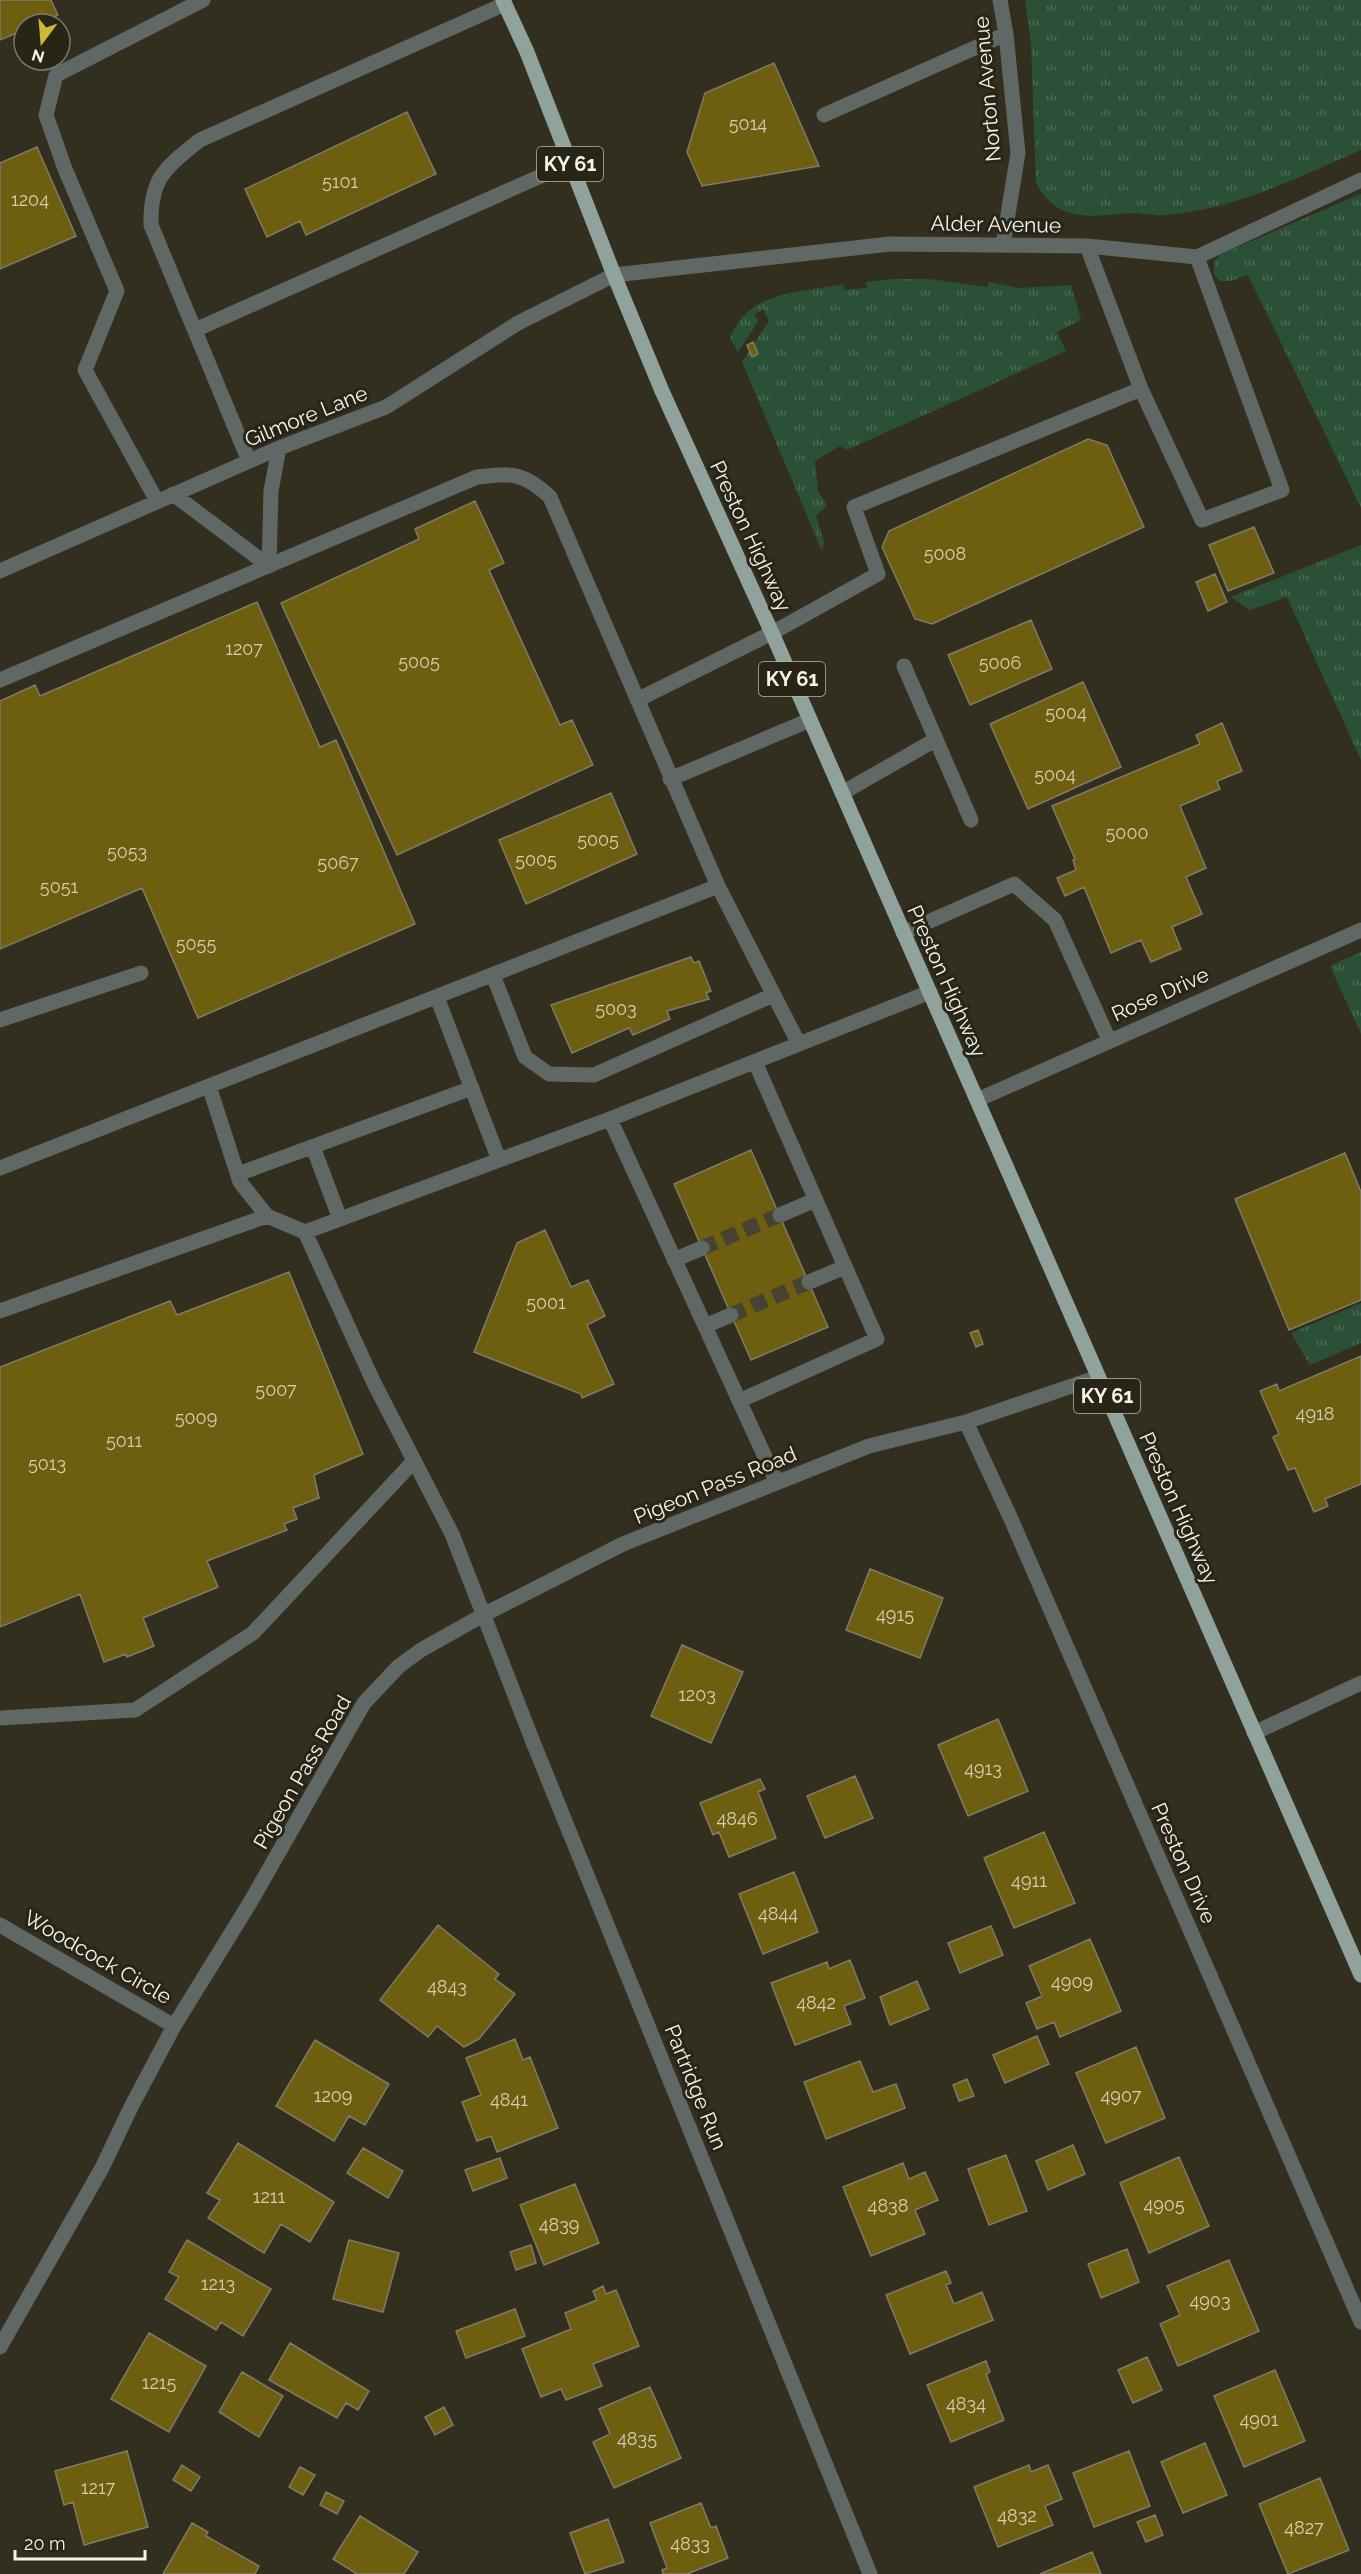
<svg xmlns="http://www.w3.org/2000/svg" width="1361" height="2574" font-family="Raleway,sans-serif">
  <defs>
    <pattern id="grass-tufts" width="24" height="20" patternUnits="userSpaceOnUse" patternTransform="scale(1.5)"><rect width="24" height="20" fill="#2a5137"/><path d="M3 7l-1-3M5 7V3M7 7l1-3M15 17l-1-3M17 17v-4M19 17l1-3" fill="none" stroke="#4a6b54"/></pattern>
  </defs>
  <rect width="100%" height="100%" fill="#322f1f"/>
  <path fill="url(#grass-tufts)" d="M1025 0H1361V150C1300 177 1232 210 1165 215 1154 216 1143 213 1133 213 1094 216 1056 224 1036 182L1031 43Z
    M1361 194V508L1248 275 1231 281H1220L1214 274V261L1221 254Z
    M894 279H929L987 287 989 282 1019 288 1071 285 1081 320 1057 332 1066 351 847 450 840 446 815 461 818 491 827 505 816 516 824 542 822 551 742 362 769 321 763 309 754 315 759 320 738 352 730 338C749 290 800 293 843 284L844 290 867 288 866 282Z
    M1361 545V760L1287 597 1250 610 1231 597Z
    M1361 952V1034L1330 966Z
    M1361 1303V1343L1310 1365 1291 1333Z"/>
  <path fill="#6e5f10" stroke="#7f7b69" stroke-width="1.5" d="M0 0H51L58 15 37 24H24V30L0 40Z
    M774 63 819 166 702 186 687 152 705 93Z
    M407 112 436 174 306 235 300 221 267 237 245 189Z
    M37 147 76 236 0 269V163Z
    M753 342 758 354 752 357 747 345Z
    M1088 439 1107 445 1144 527 932 624 915 619 882 547 889 531Z
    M475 501 504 563 489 570 560 725 572 720 593 765 397 855 281 603 419 539 415 529Z
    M1254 527 1274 573 1228 591 1209 545Z
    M1215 574 1227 602 1208 611 1196 582Z
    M257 602 320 747 336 740 415 924 198 1018 142 888 0 949V701L35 685 40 696Z
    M1031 620 1052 669 970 705 948 655Z
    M1083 682 1121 767 1028 809 990 724Z
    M1222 723 1242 771 1217 781 1220 789 1180 806 1206 868 1186 877 1202 914 1172 927 1181 949 1151 962 1141 940 1111 953 1084 887 1065 896 1057 878 1076 870 1073 860 1075 859 1052 806 1200 744 1196 735Z
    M611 793 637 854 526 904 499 840Z
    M691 957 694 963 699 961 711 991 706 993 709 999 667 1011 670 1019 633 1035 629 1028 572 1053 551 1005Z
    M751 1150 828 1327 751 1360 674 1184Z
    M1345 1153 1361 1192V1300L1289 1330 1235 1199Z
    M545 1230 571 1287 588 1280 605 1316 587 1325 614 1384 582 1398 581 1394 474 1352 517 1243Z
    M289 1272 363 1454 314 1475 319 1498 293 1508 297 1519 284 1524 287 1530 207 1561 218 1587 143 1618 154 1646 127 1657 126 1654 104 1662 80 1594 0 1627V1367L170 1301 177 1315Z
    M978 1330 983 1344 976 1347 970 1333Z
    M1361 1356V1484L1325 1499 1328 1506 1314 1512 1295 1468 1288 1470 1273 1437 1279 1434 1260 1391 1277 1384 1279 1391Z
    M870 1569 943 1598 920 1658 846 1630Z
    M682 1645 743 1672 711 1743 651 1716Z
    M998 1719 1028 1791 968 1816 938 1745Z
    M855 1776 873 1818 825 1838 807 1796Z
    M760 1779 765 1789 758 1792 776 1838 729 1857 719 1832 713 1835 700 1803Z
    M1044 1832 1075 1903 1014 1928 984 1858Z
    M794 1872 818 1932 763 1954 739 1894Z
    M438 1925 499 1974 495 1979 515 1994 479 2039 464 2047 437 2026 428 2037 380 2000Z
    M991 1926 1003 1955 960 1973 948 1943Z
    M1090 1939 1121 2011 1060 2037 1054 2022 1037 2029 1026 2003 1042 1996 1029 1966Z
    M850 1960 865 1998 844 2006 851 2024 795 2045 771 1983 827 1962 829 1969Z
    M917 1981 929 2009 890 2025 880 1997Z
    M1037 2036 1049 2064 1005 2083 993 2055Z
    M515 2039 523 2060 530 2057 558 2128 497 2152 491 2136 477 2141 462 2102 481 2095 466 2058Z
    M315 2040 389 2084 365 2125 349 2116 334 2141 276 2106Z
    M1136 2047 1165 2118 1106 2143 1076 2073Z
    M860 2061 873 2092 896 2084 905 2108 826 2139 804 2082Z
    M967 2079 974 2096 959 2101 953 2085Z
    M238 2143 334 2202 310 2242 281 2224 264 2253 208 2218 220 2200 207 2193Z
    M1073 2145 1085 2174 1048 2190 1036 2161Z
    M363 2148 403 2171 388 2198 347 2173Z
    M1006 2155 1027 2211 989 2225 968 2169Z
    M1179 2157 1209 2226 1149 2253 1120 2183Z
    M500 2158 507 2178 473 2191 465 2170Z
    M903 2163 909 2179 925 2172 938 2200 915 2210 925 2234 871 2256 843 2187Z
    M575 2184 599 2243 544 2265 520 2205Z
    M187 2240 271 2289 243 2336 221 2322 216 2330 165 2299 179 2277 169 2272Z
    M349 2240 399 2253 383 2312 333 2299Z
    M531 2245 536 2263 516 2270 510 2252Z
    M1127 2249 1139 2282 1101 2298 1088 2264Z
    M1229 2260 1259 2331 1178 2366 1160 2324 1180 2315 1167 2286Z
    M946 2271 951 2283 946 2285 954 2304 982 2292 993 2320 910 2354 886 2295Z
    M603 2286 606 2294 616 2290 639 2346 593 2364 602 2386 566 2400 561 2389 541 2397 522 2349 571 2329 565 2313 597 2300 593 2291Z
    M515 2309 525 2336 466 2358 456 2331Z
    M149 2333 206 2366 169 2432 111 2399Z
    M290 2343 369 2391 358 2410 346 2403 337 2418 269 2380Z
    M1147 2357 1162 2390 1133 2403 1118 2370Z
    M986 2361 990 2372 986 2374 1004 2420 951 2442 927 2385Z
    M1275 2370 1305 2441 1244 2467 1214 2396Z
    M242 2372 283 2396 259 2437 219 2412Z
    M650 2387 681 2458 614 2488 593 2442 610 2434 599 2409Z
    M444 2407 453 2425 435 2435 425 2417Z
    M1205 2443 1227 2495 1183 2513 1161 2462Z
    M127 2451 148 2527 84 2545 73 2502 64 2505 55 2471Z
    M1129 2451 1150 2506 1094 2527 1073 2473Z
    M182 2465 200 2477 191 2491 173 2480Z
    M1029 2465 1031 2472 1048 2465 1062 2499 1045 2506 1053 2525 998 2547 974 2487Z
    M300 2467 315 2475 303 2495 289 2487Z
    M1320 2478 1349 2550 1288 2574 1259 2504Z
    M326 2492 344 2501 337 2514 320 2505Z
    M701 2503 711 2528 716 2526 728 2558 687 2574H663L662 2570 667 2568 650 2523Z
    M1155 2515 1163 2535 1146 2542 1137 2522Z
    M360 2516 418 2552 404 2574H357L333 2559Z
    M608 2519 624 2562 585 2574 570 2533Z
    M192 2523 208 2532 206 2536 259 2566 255 2574H163Z
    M1092 2552 1101 2574H1040Z"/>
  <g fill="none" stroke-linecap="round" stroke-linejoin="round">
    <path stroke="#464333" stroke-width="15" stroke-dasharray="15 8" stroke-linecap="butt" d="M702 1248 780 1215
      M731 1315 809 1282"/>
    <path stroke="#606865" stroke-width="15" d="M1000 0 1006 34 1018 153 1003 245
      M824 115 1006 34
      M195 330 570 163
      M1141 389 1202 520 1282 490 1197 257
      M249 461 151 225C150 178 165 168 200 140L505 4
      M173 494 269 566
      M157 501 85 370 117 291 65 169 46 115 56 75 203 0
      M269 566 271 491 279 448
      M0 571 279 448 386 407 518 323 614 275 890 244 1087 246 1197 257 1361 180
      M904 666 971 820
      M0 680 477 477C512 473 523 472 550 497L718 886 0 1168
      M637 700 772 633 878 574 854 507 1141 389 1087 246
      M670 779 810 720
      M842 793 935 740
      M718 886 799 1044
      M903 933 1014 884 1055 920 1109 1040
      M493 975 525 1057 549 1074 594 1075 773 995
      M437 997 499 1160
      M0 1020 141 973
      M209 1086 240 1182 267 1216 305 1232
      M977 1100 1361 930
      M610 1119 305 1232 374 1383 452 1534 533 1742 870 2574
      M313 1147 340 1219
      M238 1174 472 1088
      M780 1215 815 1200
      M674 1260 702 1248
      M809 1282 845 1267
      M0 1311 267 1216
      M705 1326 731 1315
      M739 1401 877 1339 755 1062
      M966 1422 1011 1519 1361 2322
      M777 1483 610 1119 930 992
      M0 1718 135 1710 253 1633 414 1461
      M1254 1733 1361 1683
      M0 1925 174 2026
      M0 2347 102 2168 131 2107 174 2026 251 1901 364 1703 399 1666 421 1650 485 1614 623 1544 869 1446 966 1422 1098 1377"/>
    <path stroke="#8fa29b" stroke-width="15" d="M503 0 527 52 614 275 662 391 772 633 1361 1975"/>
  </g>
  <g text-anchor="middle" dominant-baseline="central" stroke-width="6" stroke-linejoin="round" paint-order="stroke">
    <g font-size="18" fill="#d4cfb4">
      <text x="748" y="123">5014</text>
      <text x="340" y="181">5101</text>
      <text x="30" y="199">1204</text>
      <text x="945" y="553">5008</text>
      <text x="244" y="648">1207</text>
      <text x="419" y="661">5005</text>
      <text x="1000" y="662">5006</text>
      <text x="1066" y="712">5004</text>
      <text x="1055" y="774">5004</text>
      <text x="1127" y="832">5000</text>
      <text x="598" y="839">5005</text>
      <text x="127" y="851">5053</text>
      <text x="536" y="859">5005</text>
      <text x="338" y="862">5067</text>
      <text x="59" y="886">5051</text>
      <text x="196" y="943">5055</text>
      <text x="616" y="1008">5003</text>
      <text x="546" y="1302">5001</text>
      <text x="276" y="1389">5007</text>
      <text x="1315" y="1413">4918</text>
      <text x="196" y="1417">5009</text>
      <text x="124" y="1440">5011</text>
      <text x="47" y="1463">5013</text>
      <text x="895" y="1614">4915</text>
      <text x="697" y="1694">1203</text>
      <text x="983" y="1768">4913</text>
      <text x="737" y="1818">4846</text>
      <text x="1029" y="1880">4911</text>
      <text x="778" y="1913">4844</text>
      <text x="1072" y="1981">4909</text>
      <text x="447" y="1986">4843</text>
      <text x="816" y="2002">4842</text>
      <text x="333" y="2095">1209</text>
      <text x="1121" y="2095">4907</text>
      <text x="509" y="2099">4841</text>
      <text x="269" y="2196">1211</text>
      <text x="1164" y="2204">4905</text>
      <text x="888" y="2205">4838</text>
      <text x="559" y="2224">4839</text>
      <text x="218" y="2283">1213</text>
      <text x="1210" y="2300">4903</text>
      <text x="159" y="2382">1215</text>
      <text x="966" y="2403">4834</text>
      <text x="1259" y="2419">4901</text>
      <text x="637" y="2438">4835</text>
      <text x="98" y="2487">1217</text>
      <text x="1017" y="2515">4832</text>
      <text x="1304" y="2527">4827</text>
      <text x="690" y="2543">4833</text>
    </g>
    <g fill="#282516" stroke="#b8b6aa" stroke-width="1.5">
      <rect x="537" y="147" width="66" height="34" rx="4.5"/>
      <rect x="759" y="662" width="66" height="34" rx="4.5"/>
      <rect x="1074" y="1379" width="66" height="34" rx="4.5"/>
    </g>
    <g font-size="20" font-weight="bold" fill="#f6f4ea">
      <text x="570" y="164">KY 61</text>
      <text x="792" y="679">KY 61</text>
      <text x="1107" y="1396">KY 61</text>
    </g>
    <g font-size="21" fill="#f6f4ea" stroke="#282516">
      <text transform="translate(987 89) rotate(-95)">Norton Avenue</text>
      <text transform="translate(996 224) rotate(1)">Alder Avenue</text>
      <text transform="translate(306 416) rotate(-22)">Gilmore Lane</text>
      <text transform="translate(751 536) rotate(65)">Preston Highway</text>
      <text transform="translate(947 981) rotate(66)">Preston Highway</text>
      <text transform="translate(1160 994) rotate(-24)">Rose Drive</text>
      <text transform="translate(715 1485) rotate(-22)">Pigeon Pass Road</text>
      <text transform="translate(1179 1508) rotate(66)">Preston Highway</text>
      <text transform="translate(302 1772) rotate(-60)">Pigeon Pass Road</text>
      <text transform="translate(1184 1863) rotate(66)">Preston Drive</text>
      <text transform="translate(98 1957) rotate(30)">Woodcock Circle</text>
      <text transform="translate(696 2087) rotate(68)">Partridge Run</text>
    </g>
  </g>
  <g transform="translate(42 42) rotate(196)"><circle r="28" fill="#282516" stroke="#7a786b" stroke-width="1.5"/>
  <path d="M0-4.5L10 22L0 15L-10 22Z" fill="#cfb837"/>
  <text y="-9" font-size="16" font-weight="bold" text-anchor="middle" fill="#f6f4ea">N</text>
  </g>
  <path d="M15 2550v9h130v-9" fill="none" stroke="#f6f4ea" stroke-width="3"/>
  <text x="24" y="2550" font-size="18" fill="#f6f4ea" stroke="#282516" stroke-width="4.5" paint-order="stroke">20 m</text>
</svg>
